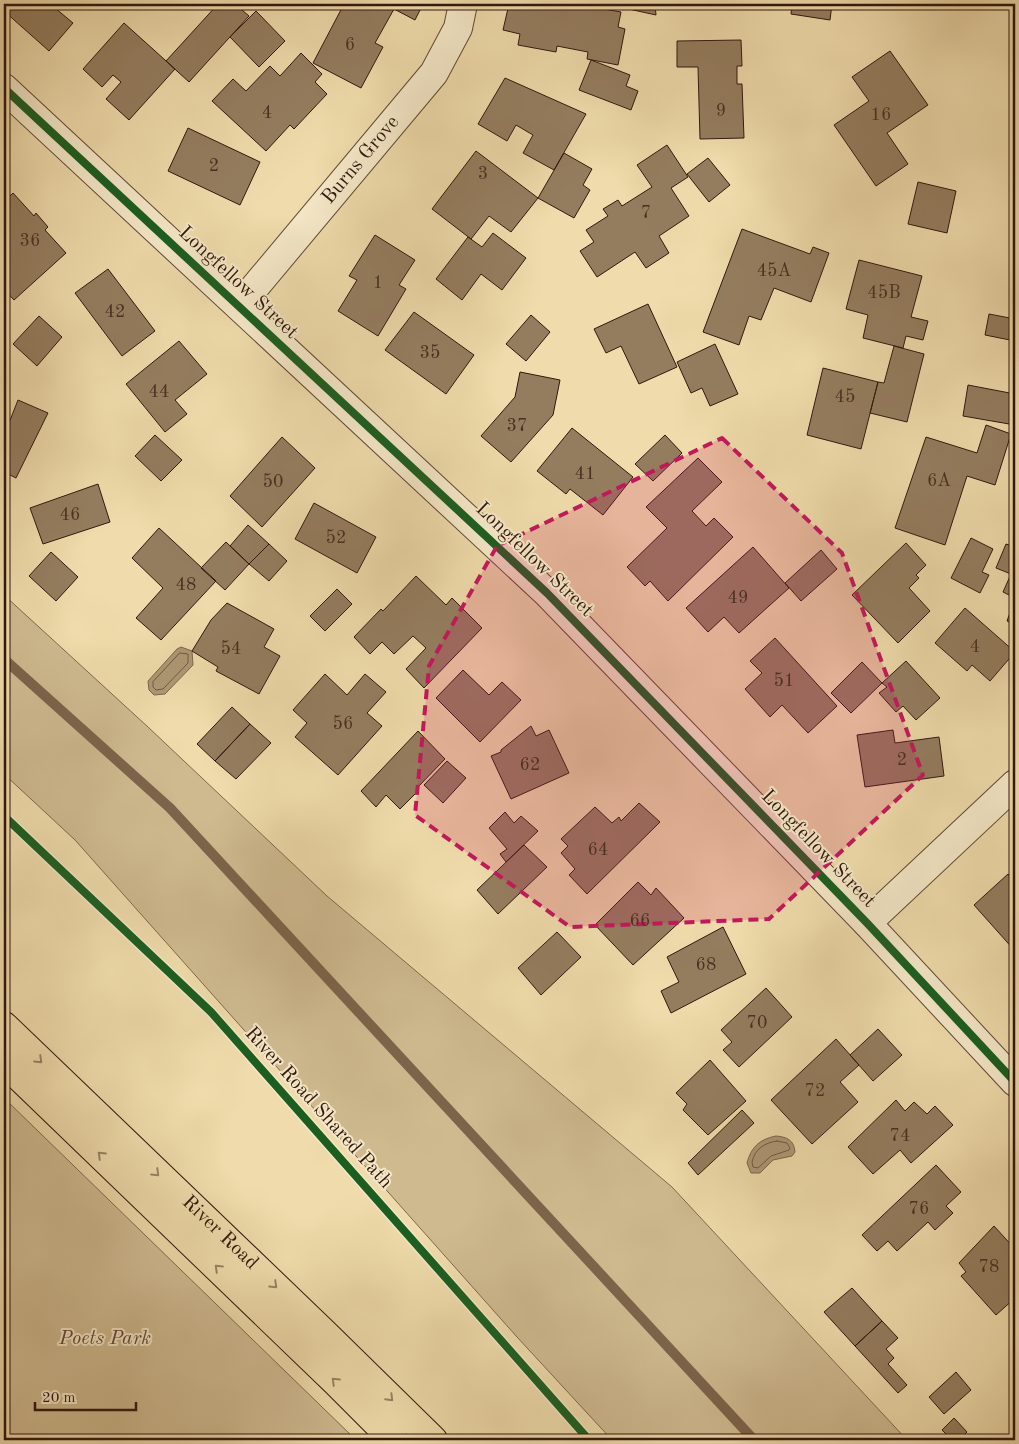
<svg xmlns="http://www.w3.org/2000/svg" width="1019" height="1444" font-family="'Old Standard TT',serif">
  <rect width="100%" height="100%" fill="#efdbab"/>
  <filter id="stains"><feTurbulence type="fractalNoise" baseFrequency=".004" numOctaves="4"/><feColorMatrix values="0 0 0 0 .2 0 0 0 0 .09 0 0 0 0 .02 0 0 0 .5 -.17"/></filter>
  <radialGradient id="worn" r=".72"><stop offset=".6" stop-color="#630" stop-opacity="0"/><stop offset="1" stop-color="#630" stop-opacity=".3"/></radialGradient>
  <path fill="#cfba90" stroke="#80684e" d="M4 595 148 727 327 896 672 1187 907 1440H612L517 1337 75 840 4 774Z
    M4 1098 356 1440H4Z"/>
  <path fill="#ae9875" stroke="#7c644b" d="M181 647 192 651 193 665 165 694 154 695 149 690 148 681 177 649Z
    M776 1136C787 1137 794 1140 795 1152L792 1156 773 1160 760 1173H751L747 1163C751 1147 760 1139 776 1136Z"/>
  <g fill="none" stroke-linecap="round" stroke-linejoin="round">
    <path stroke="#705841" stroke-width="1" d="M180 653 188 654V663L163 689 156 690 153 687V682Z
      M777 1141 787 1143 790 1148 789 1150 771 1156 758 1168 753 1167 752 1162C755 1149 764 1143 777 1141Z"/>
    <path stroke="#7c644b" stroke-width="10" d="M4 659 170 808 754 1440"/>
  </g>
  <path fill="#947d5f" stroke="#31170d" d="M4 4H59L55 8 73 23 49 51 4 11Z
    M218 4H235L249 16 189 82 166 61Z
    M344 4H423L415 20 394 9 375 43 383 47 361 88 313 63Z
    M509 4H576L621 12 618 27 625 29 618 65 587 59 588 52 557 46 556 52 518 45 520 34 503 30Z
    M606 4H655L656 15Z
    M792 4H832L830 20 791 14Z
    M256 11 285 41 259 67 230 37Z
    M124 23 175 69 129 120 106 99 121 82 113 75 102 87 83 69Z
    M741 40 742 66H737V84H742L744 138 700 139 698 67H677V41Z
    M890 51 928 105 887 133 908 164 876 186 834 125 869 101 852 77Z
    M301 53 322 74 315 82 327 94 294 129 290 125 266 151 212 101 233 79 246 91 270 66 280 76Z
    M591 60 630 75 626 86 638 91 631 110 579 90Z
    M505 78 586 114 554 170 523 153 533 135 516 125 507 141 478 124Z
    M188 128 260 162 240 205 168 171Z
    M667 145 688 177 671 188 689 216 659 236 669 253 646 268 635 252 597 277 580 251 594 242 586 230 608 216 603 209 618 200 622 206 652 187 637 165Z
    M476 151 538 198 511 232 489 216 471 239 432 209Z
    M564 153 592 169 583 185 590 190 574 218 538 198Z
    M708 158 730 185 709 202 687 174Z
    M918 182 956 191 947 233 908 224Z
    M13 193 34 216 36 213 48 227 45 230 66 253 14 300 4 289V202Z
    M742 229 810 254 813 247 829 253 811 302 774 288 761 320 749 316 739 345 703 332Z
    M493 233 526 258 502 290 481 274 462 300 436 279 468 237 482 247Z
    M375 235 415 260 399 285 406 289 378 336 338 311 357 280 349 276Z
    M859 260 922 276 911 317 928 321 923 340 906 336 903 348 863 338 868 315 846 309Z
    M108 269 155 331 122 356 75 293Z
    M648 304 677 367 639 384 621 346 606 353 594 329Z
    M414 312 474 355 446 394 385 350Z
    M989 314 1015 319V341L985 335Z
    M531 315 550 332 526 361 506 344Z
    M39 316 62 337 37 366 13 344Z
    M179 341 207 374 175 400 187 414 165 432 126 384Z
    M715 344 738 394 710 406 702 388 691 393 677 362Z
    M894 346 924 354 907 422 870 413 878 382 884 383Z
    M823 368 878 382 861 449 807 435Z
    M520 372 560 380 553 415 511 462 481 436 515 397Z
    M968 385 1015 394V425L963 416Z
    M18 400 48 413 16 478 4 472V426L7 428Z
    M986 425 1011 434 995 485 967 476 945 545 895 528 926 437 977 453Z
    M572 428 633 477 603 515 570 489 566 494 537 471Z
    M155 435 182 460 161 481 135 456Z
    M665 435 682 453 653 481 635 464Z
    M282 437 315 468 262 527 230 496Z
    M698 458 722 482 692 511 706 526 714 518 733 537 668 601 650 581 645 586 627 567 667 528 646 507Z
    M98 484 110 522 43 544 30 508Z
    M314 503 376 537 357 573 295 539Z
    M248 525 269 544 249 564 230 546Z
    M159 528 216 581 161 640 136 618 163 588 132 558Z
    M971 538 993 549 982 572 989 575 980 593 951 578Z
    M226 542 249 564 225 590 201 568Z
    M906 543 926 565 916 575 919 578 909 588 930 611 898 643 852 595Z
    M269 544 287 561 269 581 249 564Z
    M1006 544 1015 547V598L1003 592 1011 574 996 568Z
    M753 547 789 588 739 633 724 617 708 632 686 608Z
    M821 550 837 569 801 601 785 583Z
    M51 552 78 577 56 601 29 576Z
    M416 576 446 605 452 598 482 628 424 688 406 669 426 648 413 636 394 654 382 642 370 654 354 637 381 609 383 611Z
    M337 589 352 604 325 631 310 616Z
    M1015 599V625L1007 621Z
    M227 603 274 629 264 647 280 656 259 694 216 671 218 667 192 651 211 620Z
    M965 608 1015 652 990 681 972 665 967 671 935 643Z
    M775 638 837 706 808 733 782 705 770 717 745 689 762 673 750 661Z
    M906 661 940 698 916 720 903 706 896 712 879 693 887 687 882 683Z
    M862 662 882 683 851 713 831 693Z
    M463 670 489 695 502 682 521 700 480 742 436 698Z
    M325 674 347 695 365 674 386 692 367 713 382 726 338 775 295 737 307 723 293 710Z
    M232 707 250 724 215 761 197 744Z
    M250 724 271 743 236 779 215 761Z
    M531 726 536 736 549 730 569 773 511 799 491 756 501 752V750Z
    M893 730 895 743 939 737 944 776 865 787 857 735Z
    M418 731 445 759 417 788 419 790 400 809 386 795 376 807 361 791Z
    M447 761 466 778 443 803 424 785Z
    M639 803 660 822 587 894 569 875 575 869 561 853 568 846 561 839 595 807 612 823 619 817 621 821Z
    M505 812 514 823 521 816 538 831 506 862 500 854 507 849 489 828Z
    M524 845 547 867 498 914 477 890Z
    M1008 874 1015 882V951L974 905Z
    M638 882 651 895 656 888 684 918 633 965 595 925Z
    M723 927 746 974 671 1013 661 991 679 982 667 957Z
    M557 932 581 957 541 995 518 968Z
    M766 988 792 1017 739 1067 723 1050 732 1042 721 1030Z
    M878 1029 902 1055 873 1081 850 1055Z
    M836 1039 859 1065 840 1082 858 1102 812 1144 771 1100Z
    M710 1060 746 1101 708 1135 683 1110 687 1104 676 1093Z
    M896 1100 905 1111 914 1102 927 1114 935 1106 953 1125 911 1163 900 1150 873 1174 848 1147Z
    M742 1110 754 1123 698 1175 688 1163Z
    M936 1165 961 1192 946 1206 953 1213 935 1230 928 1222 897 1251 888 1241 877 1251 862 1235Z
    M994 1226 1015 1249V1298L996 1315 961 1276 966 1272 959 1263Z
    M852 1288 882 1321 855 1346 824 1312Z
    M882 1321 898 1338 886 1349 894 1358 888 1364 907 1385 898 1393 855 1346Z
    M956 1372 971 1390 944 1414 929 1397Z
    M954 1418 967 1432 959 1440H952L942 1430Z
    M1015 1429V1440H1002Z"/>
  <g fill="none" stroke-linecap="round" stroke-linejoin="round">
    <g stroke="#604834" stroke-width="30">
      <g id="street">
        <path d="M4 88 547 593 867 923 1015 1082"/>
        <path id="s1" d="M239 306 434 73 458 28 463 4"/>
        <path d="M867 923 1015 784"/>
      </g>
    </g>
    <g stroke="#31170d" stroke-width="30">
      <g id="highway">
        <path id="s2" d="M4 1026 325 1334 433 1440"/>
        <path d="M4 1062 336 1382 394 1440"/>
      </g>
    </g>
    <use href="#street" stroke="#f5e8c8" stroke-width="28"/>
    <use href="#highway" stroke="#efdbab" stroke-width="28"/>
    <g stroke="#f5e8c8" stroke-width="11">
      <path id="cycleway" d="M4 88 547 593 867 923 1015 1082
        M4 816 211 1012 589 1440"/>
    </g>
    <use href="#cycleway" stroke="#1b5e20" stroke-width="8"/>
  </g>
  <defs><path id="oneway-chevron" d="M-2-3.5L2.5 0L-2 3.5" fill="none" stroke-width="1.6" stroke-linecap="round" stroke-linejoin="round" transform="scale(1.25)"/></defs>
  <g stroke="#9a8364">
    <use href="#oneway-chevron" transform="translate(39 1060) rotate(44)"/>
    <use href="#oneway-chevron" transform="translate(101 1155) rotate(-136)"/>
    <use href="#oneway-chevron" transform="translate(156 1173) rotate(44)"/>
    <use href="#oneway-chevron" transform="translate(218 1268) rotate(-136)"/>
    <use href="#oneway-chevron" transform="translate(274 1285) rotate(44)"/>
    <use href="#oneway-chevron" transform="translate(335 1381) rotate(-136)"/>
    <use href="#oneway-chevron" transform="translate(390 1398) rotate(45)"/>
  </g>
  <path fill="#c2185b" fill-opacity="0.2" stroke="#c2185b" stroke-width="4" stroke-dasharray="10 6" stroke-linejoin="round" d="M722 438 842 553 923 775 769 919 570 927 415 815 429 666 497 546Z"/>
  <g text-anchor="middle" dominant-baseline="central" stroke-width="4" stroke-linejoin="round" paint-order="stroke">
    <g font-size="18" fill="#4a3022">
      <text x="350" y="45">6</text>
      <text x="721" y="111">9</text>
      <text x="267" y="113">4</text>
      <text x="881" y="115">16</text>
      <text x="214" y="166">2</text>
      <text x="483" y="174">3</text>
      <text x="646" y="213">7</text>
      <text x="30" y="241">36</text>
      <text x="774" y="271">45A</text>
      <text x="378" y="283">1</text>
      <text x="884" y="293">45B</text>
      <text x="115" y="312">42</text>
      <text x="430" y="353">35</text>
      <text x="159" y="392">44</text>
      <text x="845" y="397">45</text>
      <text x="517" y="426">37</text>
      <text x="585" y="474">41</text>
      <text x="939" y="481">6A</text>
      <text x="273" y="482">50</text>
      <text x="70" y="515">46</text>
      <text x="336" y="538">52</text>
      <text x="186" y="585">48</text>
      <text x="738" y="598">49</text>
      <text x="975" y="647">4</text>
      <text x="231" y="649">54</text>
      <text x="784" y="681">51</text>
      <text x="343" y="724">56</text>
      <text x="902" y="760">2</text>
      <text x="530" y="765">62</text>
      <text x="598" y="850">64</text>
      <text x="640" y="921">66</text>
      <text x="706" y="965">68</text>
      <text x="757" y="1023">70</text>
      <text x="815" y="1091">72</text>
      <text x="900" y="1136">74</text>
      <text x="919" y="1209">76</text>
      <text x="989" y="1267">78</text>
    </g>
    <g font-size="20" fill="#31170d" stroke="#f5e8c8">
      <text stroke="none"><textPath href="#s1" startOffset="190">Burns Grove</textPath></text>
      <text transform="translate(238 283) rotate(43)">Longfellow Street</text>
      <text transform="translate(534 560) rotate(44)">Longfellow Street</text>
      <text transform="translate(818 849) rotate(46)">Longfellow Street</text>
      <text transform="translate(318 1108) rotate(48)">River Road Shared Path</text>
      <text stroke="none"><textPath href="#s2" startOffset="299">River Road</textPath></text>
    </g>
    <g font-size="20" font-style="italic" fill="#604834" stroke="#f5e8c8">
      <text x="105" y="1339">Poets Park</text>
    </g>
  </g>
  <rect width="1019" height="1444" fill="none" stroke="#efdbab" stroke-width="20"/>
  <rect x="5" y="5" width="1009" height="1434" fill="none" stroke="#31170d" stroke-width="2.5"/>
  <rect x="10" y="10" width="999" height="1424" fill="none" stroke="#31170d"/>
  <path d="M35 1402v8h101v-8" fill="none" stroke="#31170d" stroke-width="2.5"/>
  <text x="42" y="1402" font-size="15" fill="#31170d" stroke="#f5e8c8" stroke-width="4" paint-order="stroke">20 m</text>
  <rect width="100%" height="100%" filter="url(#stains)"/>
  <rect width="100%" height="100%" fill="url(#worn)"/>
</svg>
